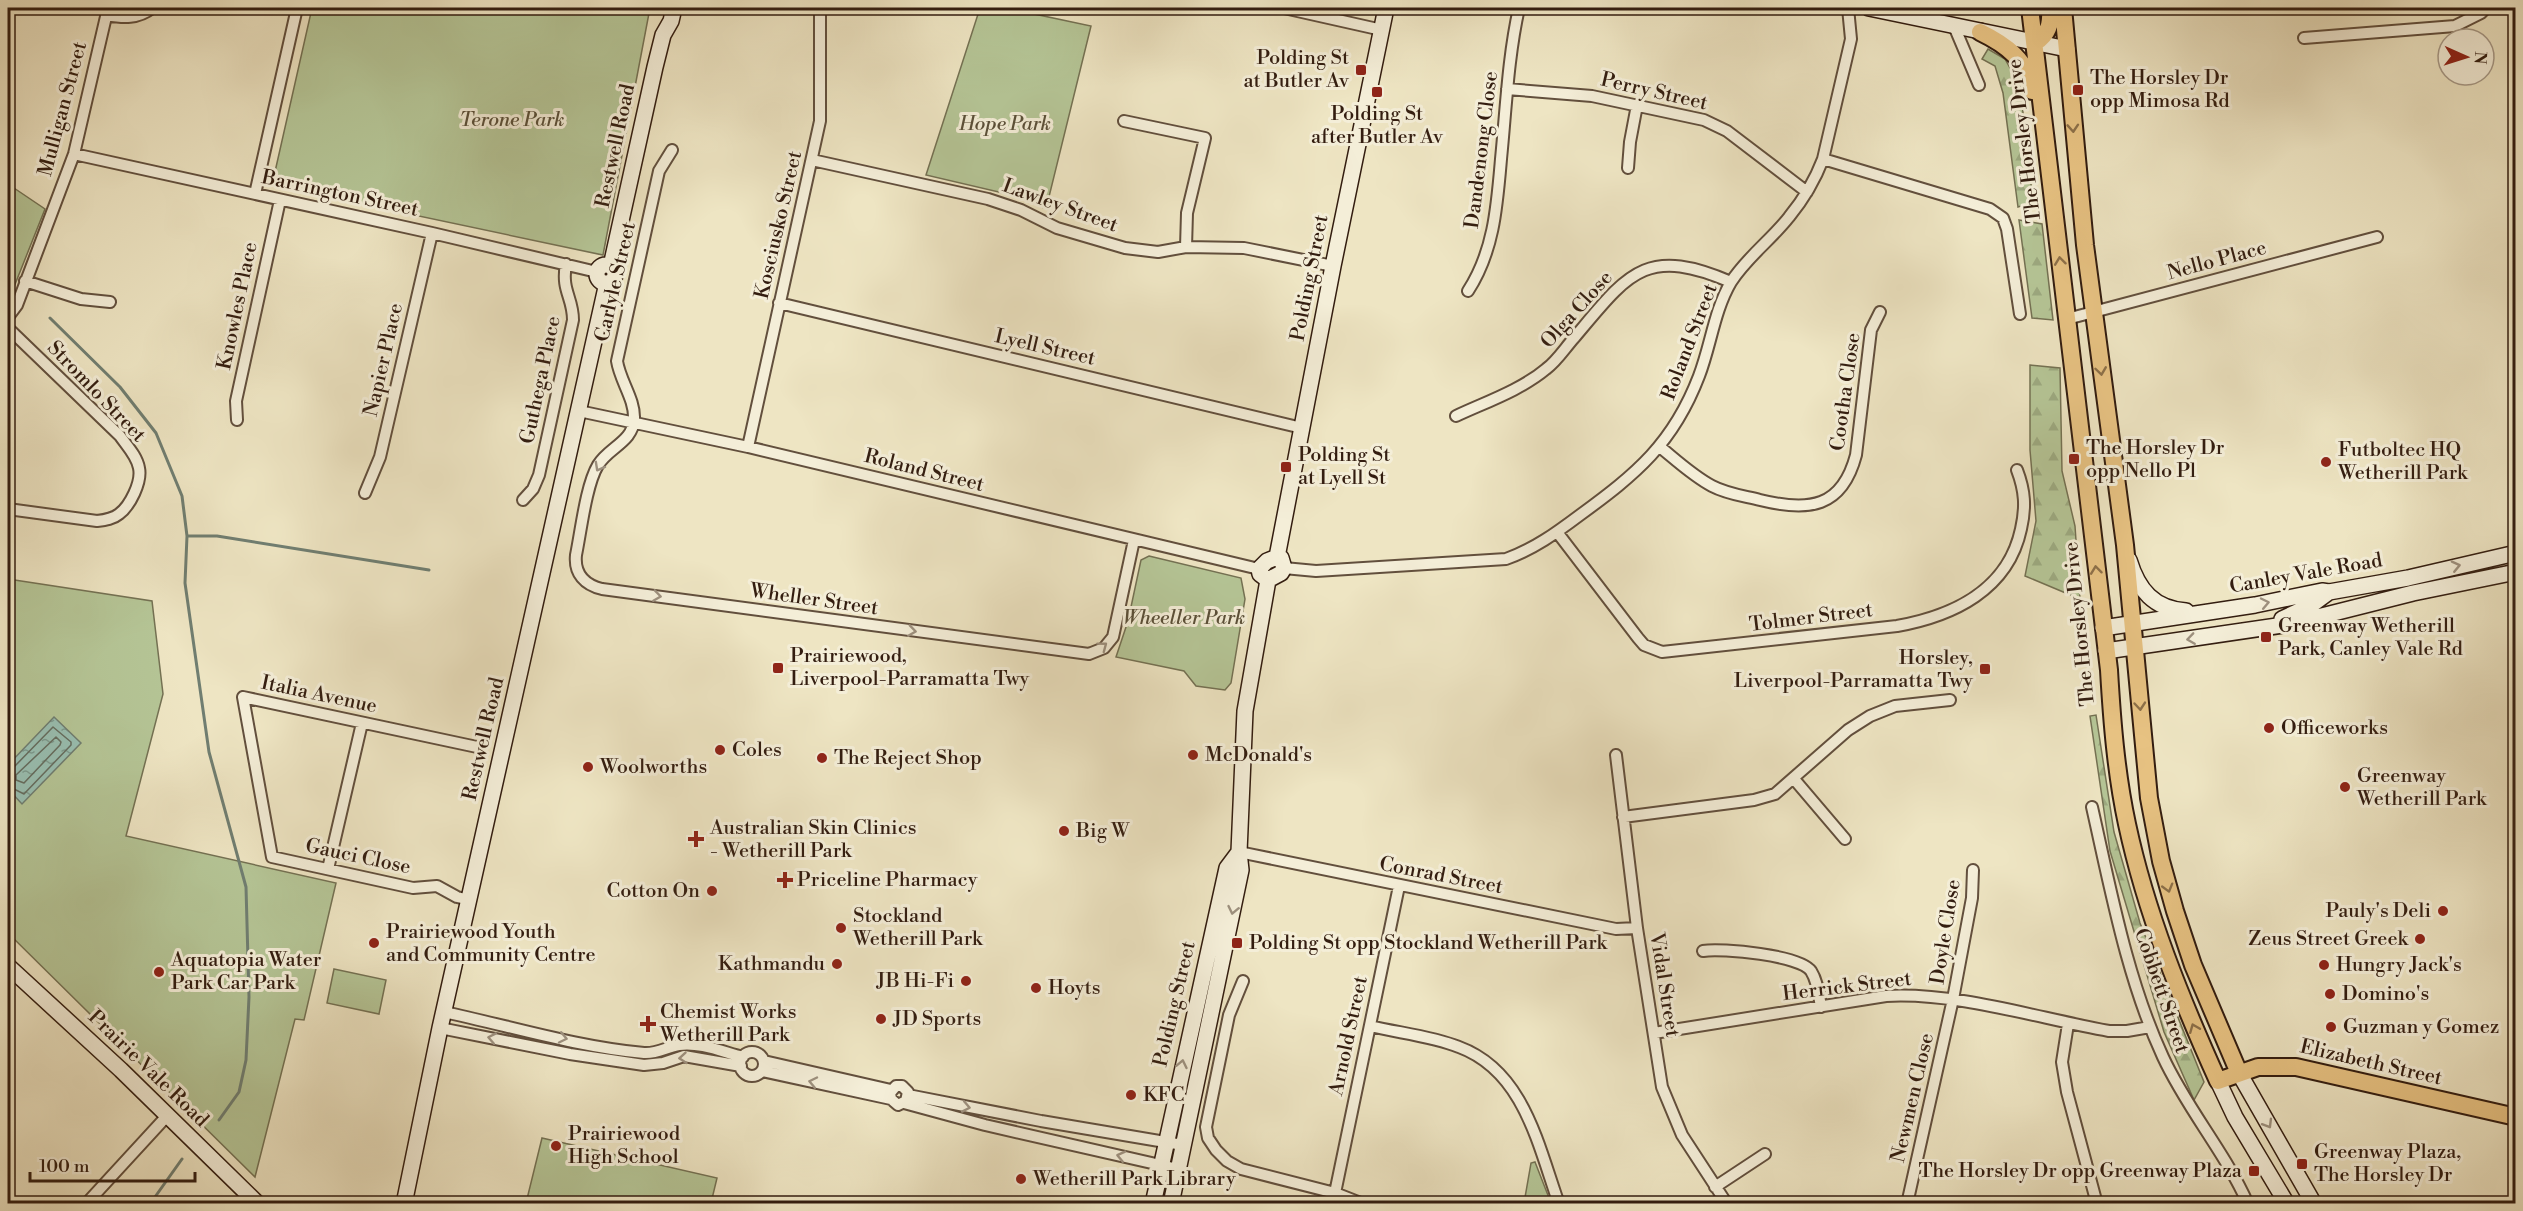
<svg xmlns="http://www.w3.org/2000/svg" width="2523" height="1211" font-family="'Libre Bodoni',serif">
  <defs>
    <pattern id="forest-firs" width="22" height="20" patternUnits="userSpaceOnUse" patternTransform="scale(1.5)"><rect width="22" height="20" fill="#b5c596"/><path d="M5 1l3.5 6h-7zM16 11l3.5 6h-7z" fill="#9ca980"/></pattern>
    <pattern id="water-ripples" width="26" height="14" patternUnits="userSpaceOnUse" patternTransform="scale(1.5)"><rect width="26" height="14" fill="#99bfb1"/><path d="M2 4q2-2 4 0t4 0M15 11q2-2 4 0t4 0" fill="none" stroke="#7d9b8f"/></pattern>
  </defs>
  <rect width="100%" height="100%" fill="#eee5c3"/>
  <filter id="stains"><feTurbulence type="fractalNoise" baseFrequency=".00333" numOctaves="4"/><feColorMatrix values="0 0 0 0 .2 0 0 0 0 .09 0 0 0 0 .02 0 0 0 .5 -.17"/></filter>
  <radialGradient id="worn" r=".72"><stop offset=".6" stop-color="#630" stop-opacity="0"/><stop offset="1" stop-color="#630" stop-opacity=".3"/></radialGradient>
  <path fill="url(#forest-firs)" stroke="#747153" stroke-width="1.5" d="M1988 49 2005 59 2020 86 2033 202 2018 207 2003 93 1995 66 1982 59Z
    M2019 220 2042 224 2053 320 2032 318Z
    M2030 365 2060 368 2062 471 2075 526 2080 599 2025 576 2036 521 2030 450Z
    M2096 715 2114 832 2140 923 2204 1082 2194 1100 2164 1032 2110 851 2090 716Z"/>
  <path fill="#b5c596" stroke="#747153" stroke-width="1.5" d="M312 8H650L603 255 272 185Z
    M980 8H1006L1091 26 1046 209 1020 197 926 175Z
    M8 184 45 209 8 302Z
    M1149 556 1241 578 1245 599 1231 683 1225 690 1196 686 1184 671 1116 657 1128 621 1141 560Z
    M8 579 152 601 163 694 126 836 336 883 304 1020 295 1019 255 1177 8 933Z
    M334 969 386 980 379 1014 327 1003Z
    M542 1138 717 1178 711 1203H526Z
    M1535 1162 1551 1203H1524L1531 1163Z"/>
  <path fill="url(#water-ripples)" stroke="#707e71" stroke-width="1.5" d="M54 717 81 743 22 804 8 789V765Z"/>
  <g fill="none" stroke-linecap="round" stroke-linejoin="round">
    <path stroke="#666e60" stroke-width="1.5" d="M56 737 61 742 60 745 24 783 16 780V775Z
      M8 769 14 767 53 727 71 742V745L24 794 8 786"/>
    <path stroke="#707e71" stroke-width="3" d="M50 318 120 387 156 433 182 496 187 536 185 583 209 752 246 887 249 997 246 1060 239 1092 219 1120
      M187 536H217L429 570
      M150 1204 182 1159"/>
    <g stroke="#624f3d" stroke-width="14">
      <path id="street" d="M1284 8 1382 30
        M107 15C123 18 138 19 152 8
        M1954 26 1979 85
        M2304 38 2455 26 2481 13 2486 8
        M1507 89 1592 96 1704 120 1727 131 1807 192
        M1124 121 1205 138 1187 213 1186 247
        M672 150 659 171 617 361C620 381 635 399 634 419 633 442 609 447 598 465 586 485 581 531 576 555 574 574 585 585 602 589L1089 654 1104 648 1113 637 1134 540
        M74 154 432 233 597 272
        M1823 159 1990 209 2003 218 2007 229 2020 314
        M812 160 988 199 1021 210 1057 228 1125 248 1158 252 1186 247 1244 248 1333 266
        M1628 168 1630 142 1637 105
        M255 194 297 8
        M25 281 81 299 110 302
        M1468 291C1494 251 1497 206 1501 159 1506 109 1508 57 1519 8
        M779 303 1302 428
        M8 317 17 305 74 154 108 8
        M2067 319 2377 237
        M8 328 120 436C127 446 137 456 139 468 142 482 130 506 119 514 113 519 106 520 97 521L8 509
        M579 411 748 447 1259 569
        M1456 416C1486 402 1521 390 1546 369 1557 361 1565 348 1574 338 1628 274 1645 245 1731 282
        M237 420 236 401 280 200
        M748 447 820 121V8
        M1660 447C1676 460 1693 476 1712 486 1727 494 1744 496 1760 500 1809 512 1842 508 1856 455L1871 330 1880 312
        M365 493 380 457 432 233
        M523 500 533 489 539 475 573 320C573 297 561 291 566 264
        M1557 532 1638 638 1644 645 1662 652 1897 626C1953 616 2008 590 2021 529 2026 507 2025 491 2017 470
        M1284 568 1316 571 1506 559C1534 549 1556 533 1580 515 1636 474 1673 444 1699 376 1711 345 1714 311 1731 282 1747 257 1771 240 1789 217 1803 200 1815 180 1823 159L1851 39 1848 8
        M1616 755 1637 928 1662 1087 1682 1135 1727 1204
        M1794 779 1845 839
        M2092 807C2111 891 2127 979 2163 1057 2187 1109 2225 1152 2248 1204
        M1623 817 1754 800 1775 794 1848 730 1870 716 1895 706 1950 700
        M1239 852 1616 929 1637 928
        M328 869 362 723
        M470 900 457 897 437 886 413 888 272 857 243 697 477 747
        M1703 951C1722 948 1800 955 1811 971 1818 982 1819 996 1821 1007
        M1243 981 1229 1015 1206 1127 1208 1138 1216 1150 1227 1161 1241 1169 1335 1193 1363 1204
        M444 1012C510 1026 577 1047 644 1053 657 1054 667 1047 679 1045 700 1042 723 1052 743 1057
        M2068 1024 2062 1062 2067 1092 2097 1204
        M1370 1026C1399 1033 1432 1036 1459 1047 1524 1071 1538 1145 1559 1204
        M440 1028 570 1054 644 1065 663 1063 684 1056 741 1066
        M1654 1033 1886 996C1957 992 2037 1018 2109 1031H2127L2150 1027
        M740 1064a12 12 0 1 1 24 0a12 12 0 1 1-24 0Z
        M764 1061 891 1090
        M762 1071 891 1099 898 1105 906 1101 908 1092 902 1086H896L890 1093 891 1099
        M908 1095 1041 1121 1183 1145
        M904 1103 985 1125 1178 1169
        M1715 1187 1765 1154
        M1335 1193 1399 886
        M86 1204 166 1117
        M1907 1204 1953 999 1972 898 1973 870"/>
    </g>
    <g stroke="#331d10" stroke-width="18">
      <path id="secondary" d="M1869 8 2067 49
        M597 274a9 9 0 1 1 18 0a9 9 0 1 1-18 0Z
        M611 266 655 67 663 35 671 21 674 8
        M1277 557 1333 266 1386 8
        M2129 560C2138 590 2154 609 2186 611
        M1268 580 1260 574 1259 569 1267 561 1277 557
        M1268 580 1281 573 1284 568 1281 558 1277 557
        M2282 619 2310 606 2329 592
        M2103 628 2255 605 2322 591 2329 592 2408 578 2516 553
        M2106 651 2290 624 2413 593 2516 572
        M8 966 121 1070 258 1204
        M2239 1073 2314 1204
        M2218 1081 2235 1117 2287 1204
        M404 1204 440 1028 607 283
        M1153 1204 1227 868 1239 852
        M1171 1204 1241 870 1239 852 1245 711 1268 580"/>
    </g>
    <g stroke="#331d10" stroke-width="20">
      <path id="primary" d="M2030 8 2109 670C2112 721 2116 773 2127 824 2146 913 2181 999 2218 1081L2258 1067H2296L2516 1117
        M2063 8 2085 245 2125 545 2149 798 2161 861 2175 911 2193 965 2239 1073
        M1980 32C2005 44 2029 61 2032 91
        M2035 43C2049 34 2051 24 2050 8"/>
    </g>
    <use href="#street" stroke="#f4eed8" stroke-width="10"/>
    <use href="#secondary" stroke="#f4eed8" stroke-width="15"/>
    <use href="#primary" stroke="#e7c282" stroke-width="16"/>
  </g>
  <defs><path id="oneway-chevron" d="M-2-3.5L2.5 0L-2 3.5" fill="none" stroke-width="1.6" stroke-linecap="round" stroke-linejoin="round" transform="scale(1.5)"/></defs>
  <g stroke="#8d7049">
    <use href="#oneway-chevron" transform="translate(2073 128) rotate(86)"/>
    <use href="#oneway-chevron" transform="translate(2060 261) rotate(-97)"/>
    <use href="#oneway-chevron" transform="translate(2101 371) rotate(82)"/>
    <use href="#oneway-chevron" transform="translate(2096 570) rotate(-97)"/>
    <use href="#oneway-chevron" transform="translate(2140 706) rotate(85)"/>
    <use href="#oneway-chevron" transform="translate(2168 888) rotate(74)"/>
    <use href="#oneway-chevron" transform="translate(2194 1028) rotate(-112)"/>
  </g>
  <g stroke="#9d907e">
    <use href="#oneway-chevron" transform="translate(599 467) rotate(119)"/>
    <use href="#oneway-chevron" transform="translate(2456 566) rotate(-13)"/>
    <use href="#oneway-chevron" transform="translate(657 596) rotate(8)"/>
    <use href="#oneway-chevron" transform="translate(2265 603) rotate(-12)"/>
    <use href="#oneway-chevron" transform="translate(912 631) rotate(8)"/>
    <use href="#oneway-chevron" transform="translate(2191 639) rotate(172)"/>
    <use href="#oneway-chevron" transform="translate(1103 646) rotate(-37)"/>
    <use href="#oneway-chevron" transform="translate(1233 910) rotate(102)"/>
    <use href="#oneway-chevron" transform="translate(492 1038) rotate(-169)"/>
    <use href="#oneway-chevron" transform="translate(563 1038) rotate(12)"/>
    <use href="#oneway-chevron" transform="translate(683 1058) rotate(175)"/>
    <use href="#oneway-chevron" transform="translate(1182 1064) rotate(-78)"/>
    <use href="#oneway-chevron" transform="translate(813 1082) rotate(-168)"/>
    <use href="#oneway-chevron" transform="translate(966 1107) rotate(11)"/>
    <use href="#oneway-chevron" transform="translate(2268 1124) rotate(59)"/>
    <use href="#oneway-chevron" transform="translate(1121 1156) rotate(-167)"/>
  </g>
  <g fill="#8f2418" stroke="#f4eed8" stroke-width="2">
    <rect x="1355" y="64" width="12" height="12" rx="3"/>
    <rect x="2072" y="84" width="12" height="12" rx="3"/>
    <rect x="1371" y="86" width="12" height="12" rx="3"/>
    <rect x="2068" y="453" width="12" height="12" rx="3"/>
    <circle cx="2326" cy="462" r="6"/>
    <rect x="1280" y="461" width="12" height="12" rx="3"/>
    <rect x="2260" y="631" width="12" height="12" rx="3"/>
    <rect x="772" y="662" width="12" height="12" rx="3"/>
    <rect x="1979" y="663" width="12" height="12" rx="3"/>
    <circle cx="2269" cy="728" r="6"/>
    <circle cx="720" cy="750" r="6"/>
    <circle cx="1193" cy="755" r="6"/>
    <circle cx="822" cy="758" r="6"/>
    <circle cx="588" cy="767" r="6"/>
    <circle cx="2345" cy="787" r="6"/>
    <circle cx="1064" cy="831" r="6"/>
    <path d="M693 830h6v6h6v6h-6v6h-6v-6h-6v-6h6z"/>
    <path d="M782 871h6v6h6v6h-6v6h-6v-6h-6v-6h6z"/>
    <circle cx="712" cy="891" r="6"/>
    <circle cx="2443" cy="911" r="6"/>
    <circle cx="841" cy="928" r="6"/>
    <circle cx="2420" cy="939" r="6"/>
    <circle cx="374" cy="943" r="6"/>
    <rect x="1231" y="937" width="12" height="12" rx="3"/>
    <circle cx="837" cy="964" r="6"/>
    <circle cx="2324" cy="965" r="6"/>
    <circle cx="159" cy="972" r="6"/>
    <circle cx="966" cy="981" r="6"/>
    <circle cx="1036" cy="988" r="6"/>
    <circle cx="2330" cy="994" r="6"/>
    <circle cx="881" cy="1019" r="6"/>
    <path d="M645 1015h6v6h6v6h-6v6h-6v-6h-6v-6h6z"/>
    <circle cx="2331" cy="1027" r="6"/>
    <circle cx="1131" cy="1095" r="6"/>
    <circle cx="556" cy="1146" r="6"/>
    <rect x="2296" y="1158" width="12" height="12" rx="3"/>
    <rect x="2248" y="1165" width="12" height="12" rx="3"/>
    <circle cx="1021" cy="1179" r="6"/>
  </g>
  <g text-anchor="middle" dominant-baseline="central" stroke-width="6" stroke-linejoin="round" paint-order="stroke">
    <g font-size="20" fill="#331d10" stroke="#f4eed8" text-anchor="start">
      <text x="1349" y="58" text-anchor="end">Polding St<tspan x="1349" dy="23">at Butler Av</tspan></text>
      <text x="2090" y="78">The Horsley Dr<tspan x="2090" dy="23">opp Mimosa Rd</tspan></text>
      <text x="1377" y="114" text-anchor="middle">Polding St<tspan x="1377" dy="23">after Butler Av</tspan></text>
      <text x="2086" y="448">The Horsley Dr<tspan x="2086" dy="23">opp Nello Pl</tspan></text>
      <text x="2338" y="450">Futboltec HQ<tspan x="2338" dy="23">Wetherill Park</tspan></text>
      <text x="1298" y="455">Polding St<tspan x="1298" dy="23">at Lyell St</tspan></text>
      <text x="2278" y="626">Greenway Wetherill<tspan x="2278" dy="23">Park, Canley Vale Rd</tspan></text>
      <text x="790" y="656">Prairiewood,<tspan x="790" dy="23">Liverpool-Parramatta Twy</tspan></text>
      <text x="1973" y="658" text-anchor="end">Horsley,<tspan x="1973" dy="23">Liverpool-Parramatta Twy</tspan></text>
      <text x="2281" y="728">Officeworks</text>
      <text x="732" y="750">Coles</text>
      <text x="1205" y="755">McDonald's</text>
      <text x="834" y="758">The Reject Shop</text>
      <text x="600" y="767">Woolworths</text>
      <text x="2357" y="776">Greenway<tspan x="2357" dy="23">Wetherill Park</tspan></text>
      <text x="710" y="828">Australian Skin Clinics<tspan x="710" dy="23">- Wetherill Park</tspan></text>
      <text x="1076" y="831">Big W</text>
      <text x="797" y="880">Priceline Pharmacy</text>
      <text x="700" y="891" text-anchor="end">Cotton On</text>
      <text x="2431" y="911" text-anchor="end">Pauly's Deli</text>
      <text x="853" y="916">Stockland<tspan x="853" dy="23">Wetherill Park</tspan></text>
      <text x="386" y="932">Prairiewood Youth<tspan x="386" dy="23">and Community Centre</tspan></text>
      <text x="2408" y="939" text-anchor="end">Zeus Street Greek</text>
      <text x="1249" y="943">Polding St opp Stockland Wetherill Park</text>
      <text x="171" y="960">Aquatopia Water<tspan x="171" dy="23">Park Car Park</tspan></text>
      <text x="825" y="964" text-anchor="end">Kathmandu</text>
      <text x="2336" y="965">Hungry Jack's</text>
      <text x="954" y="981" text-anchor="end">JB Hi-Fi</text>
      <text x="1048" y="988">Hoyts</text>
      <text x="2342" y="994">Domino's</text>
      <text x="660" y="1012">Chemist Works<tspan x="660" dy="23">Wetherill Park</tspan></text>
      <text x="893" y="1019">JD Sports</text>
      <text x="2343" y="1027">Guzman y Gomez</text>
      <text x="1143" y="1095">KFC</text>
      <text x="568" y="1134">Prairiewood<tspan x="568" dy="23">High School</tspan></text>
      <text x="2314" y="1152">Greenway Plaza,<tspan x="2314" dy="23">The Horsley Dr</tspan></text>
      <text x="2242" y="1171" text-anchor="end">The Horsley Dr opp Greenway Plaza</text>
      <text x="1033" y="1179">Wetherill Park Library</text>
    </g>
    <g font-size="20" fill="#331d10" stroke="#f4eed8">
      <text transform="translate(1654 92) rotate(13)">Perry Street</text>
      <text transform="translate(63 109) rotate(-75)">Mulligan Street</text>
      <text transform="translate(2025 141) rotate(-97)">The Horsley Drive</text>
      <text transform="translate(616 146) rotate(-78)">Restwell Road</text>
      <text transform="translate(1482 150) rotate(-83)">Dandenong Close</text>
      <text transform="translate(340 194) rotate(12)">Barrington Street</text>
      <text transform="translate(1060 206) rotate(20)">Lawley Street</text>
      <text transform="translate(779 225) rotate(-77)">Kosciusko Street</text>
      <text transform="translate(2217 261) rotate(-15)">Nello Place</text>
      <text transform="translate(1310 278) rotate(-79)">Polding Street</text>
      <text transform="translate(616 282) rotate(-77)">Carlyle Street</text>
      <text transform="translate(238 306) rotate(-78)">Knowles Place</text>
      <text transform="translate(1577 310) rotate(-48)">Olga Close</text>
      <text transform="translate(1690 342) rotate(-69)">Roland Street</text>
      <text transform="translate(1045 348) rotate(13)">Lyell Street</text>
      <text transform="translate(384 360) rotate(-77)">Napier Place</text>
      <text transform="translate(541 380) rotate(-78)">Guthega Place</text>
      <text transform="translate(96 392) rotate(46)">Stromlo Street</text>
      <text transform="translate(1846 392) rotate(-82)">Cootha Close</text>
      <text transform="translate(924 471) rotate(14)">Roland Street</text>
      <text transform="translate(2306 574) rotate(-10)">Canley Vale Road</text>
      <text transform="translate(814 600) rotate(8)">Wheller Street</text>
      <text transform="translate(1811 618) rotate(-7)">Tolmer Street</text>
      <text transform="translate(2080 624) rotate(-96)">The Horsley Drive</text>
      <text transform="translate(319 695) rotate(12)">Italia Avenue</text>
      <text transform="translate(484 739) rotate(-77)">Restwell Road</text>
      <text transform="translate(358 857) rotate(12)">Gauci Close</text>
      <text transform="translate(1441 876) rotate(11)">Conrad Street</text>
      <text transform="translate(1946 932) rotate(-81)">Doyle Close</text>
      <text transform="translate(1664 985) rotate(81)">Vidal Street</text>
      <text transform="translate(1847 987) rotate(-7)">Herrick Street</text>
      <text transform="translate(2161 991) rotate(71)">Cobbett Street</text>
      <text transform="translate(1175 1004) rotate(-77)">Polding Street</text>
      <text transform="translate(1349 1036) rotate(-78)">Arnold Street</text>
      <text transform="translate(2371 1063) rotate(13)">Elizabeth Street</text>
      <text transform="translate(148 1069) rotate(44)">Prairie Vale Road</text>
      <text transform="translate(1913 1098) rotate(-77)">Newmen Close</text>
    </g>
    <g font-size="20" font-style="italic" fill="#5a4f38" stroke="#f4eed8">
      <text x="512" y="120">Terone Park</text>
      <text x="1005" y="124">Hope Park</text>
      <text x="1184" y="618">Wheeller Park</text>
    </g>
  </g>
  <rect width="2523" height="1211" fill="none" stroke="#eee5c3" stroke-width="30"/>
  <rect x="9" y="9" width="2505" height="1193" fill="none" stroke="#331d10" stroke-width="3"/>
  <rect x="15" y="15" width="2493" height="1181" fill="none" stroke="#331d10" stroke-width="1.5"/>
  <g transform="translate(2466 57) rotate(93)"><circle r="28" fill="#f4eed8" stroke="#a79a88" stroke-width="1.5"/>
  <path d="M0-4.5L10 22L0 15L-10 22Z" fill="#8f2418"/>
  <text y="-9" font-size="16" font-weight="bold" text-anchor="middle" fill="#331d10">N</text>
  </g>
  <path d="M30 1172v9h165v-9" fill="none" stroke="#331d10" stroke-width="3"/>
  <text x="39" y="1172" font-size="18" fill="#331d10" stroke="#f4eed8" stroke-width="4.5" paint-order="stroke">100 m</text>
  <rect width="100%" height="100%" filter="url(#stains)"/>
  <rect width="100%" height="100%" fill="url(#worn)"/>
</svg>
